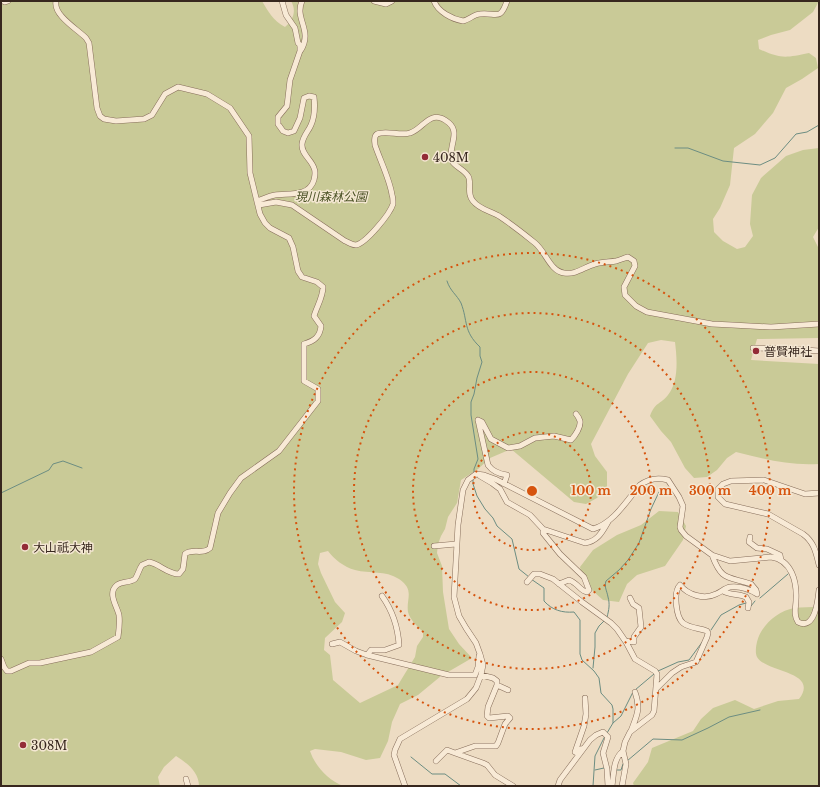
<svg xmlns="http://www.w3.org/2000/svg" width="820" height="787" font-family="'Libre Baskerville','Noto Sans JP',serif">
  <rect width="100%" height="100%" fill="#eddcc3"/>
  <path fill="#c9ca97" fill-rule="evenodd" d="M1 1H262C268 11 273 21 285 27 293 20 297 11 291 1H819L813 12 790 30 771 35 758 40 759 49C781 59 785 58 809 53L816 58 818 68 802 79 786 88 773 113 755 134 734 148 730 185 720 208 713 219 714 232 723 241 737 249 745 247 753 236 750 224 752 195 761 178 786 156 803 150 819 148V227L813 237 819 249V338L757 339 751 360 819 364V464C790 466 764 459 736 452L727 458 717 470 707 477 694 478 685 468 671 442 661 431 650 416C655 402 660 405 668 395 679 382 677 358 675 342L661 340 648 343 628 374 591 444 595 456 607 472V487L597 498 586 504 574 502 511 449 490 458 478 469 461 480 457 503 448 517 445 529 441 536 438 544 437 553 442 566 443 592 449 629 459 644 472 658 441 676 418 695 400 704 392 722 388 741 380 758 366 760 341 752 315 749 310 751C315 766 328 780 343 786H199C199 772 187 763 176 756L164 767 158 777 160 786H1ZM328 551C334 559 344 567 355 570 370 574 385 570 399 579 415 590 406 598 408 612 410 620 418 627 423 632V637L417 646 415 657 398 685 360 703 333 680 330 655 324 650 325 638 342 622 345 613 335 602 321 573 318 564 320 553Z
    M659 511 678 512 686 526 683 540 665 566 637 575 627 584 619 602 603 600 584 583 580 567 593 550 617 535 641 525Z
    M819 607V786H634L633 783 648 762 652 748 693 731 701 719 713 708 735 700 754 709 778 701 799 699C820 671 766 673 757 657 755 653 756 646 757 642 761 625 778 611 794 608 802 607 811 607 819 607Z"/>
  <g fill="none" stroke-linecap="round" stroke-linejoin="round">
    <path stroke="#6c8d82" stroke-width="1" d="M675 148H688L723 161 760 165 775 158 796 134 807 132 819 125
      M447 281C450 291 457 295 461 303 468 321 463 331 480 347V356L482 362 477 378 474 394 471 402V415L478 459 474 469V472
      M473 480V484L477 496 485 509 493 518 497 526 512 539 519 569 529 577
      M1 493 49 470 53 464 63 461 82 468
      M531 579 544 588V601C552 610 562 613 574 612L580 620V654L582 660 594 671 599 678 601 693 612 705 613 709V723L607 733
      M760 598 788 574
      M751 606 755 601
      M607 617C609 610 610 604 608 597 607 591 604 587 606 581L619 570 628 560 639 543 651 509 659 492
      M711 630 721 615 739 605 746 603
      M593 668 595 647V633L599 626 604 621
      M658 671 678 662 689 660 703 641
      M635 690 654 674
      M613 723 621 716 633 692
      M411 757 432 774H445L461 786
      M627 761 653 739 682 740 708 728 729 717 760 710
      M595 770 604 768
      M616 770H621L623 764
      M593 786 595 756 605 736"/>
    <g stroke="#866d5a" stroke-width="6">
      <path id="minor" d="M3 1 5 2 8 1
        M374 1 386 4 392 1
        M434 1C438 12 452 19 463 21 469 20 474 14 480 14 496 12 500 22 507 1
        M301 50C313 30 294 19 302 1
        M257 201C263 199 269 196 275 195 289 193 309 197 314 180 315 175 316 172 314 168 311 159 301 154 302 144 303 136 308 132 311 125 315 116 315 106 314 97L309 96 304 98 300 118 294 131 288 133 283 131 278 124V117L287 106 290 80 300 51V45L298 43 295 28 286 15 282 1
        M259 205 276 202 292 205 345 241C348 242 352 245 356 245 366 243 390 214 393 204 393 202 393 197 392 195 390 180 380 160 375 145 375 142 373 137 377 134 385 130 401 136 410 133 424 129 430 107 449 123 461 133 447 149 452 161 456 168 466 170 469 178 471 186 467 194 473 201 479 209 490 211 499 216 511 224 524 234 535 243 546 252 550 271 564 273 576 275 584 267 595 264 602 262 610 262 616 261 620 260 624 258 628 257L634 261 635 266 624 287 625 295 636 306 647 312 712 324 732 325 771 327 819 324
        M753 348 792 349 819 351
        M478 420 482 422 491 439 508 448 520 446 535 438 554 436 571 440C575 436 581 427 580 421 579 418 578 416 576 414
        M478 420 488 465C493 472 499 474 507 475L504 484
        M480 476 492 483 500 489 507 502 530 515 543 529V533L560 554 584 577 589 590 587 592C580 591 578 583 569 580L559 584
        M819 493 805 494 764 480 731 481 723 484 718 489V497L725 504 768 514 803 534C814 542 816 552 819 565
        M543 529 585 543C598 541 602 532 608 522
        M750 537 749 542 757 548 767 549 780 555 781 560
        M434 546 456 544
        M527 582 534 574H540L553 579 582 602 611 623 617 629 626 642 635 659 655 671 657 674 654 711 652 715 630 732 625 742 623 751 626 764 622 786
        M723 591C729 595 739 594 746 597L749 602 748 608
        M626 642 629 641 634 642V637L641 627 639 608 633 604 630 598
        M332 644 340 642 356 651 367 655 449 675H475L478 667 479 656
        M367 655 371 650H385L399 645C398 628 392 610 382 596
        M1 659 4 667 7 671H11L29 663H40L91 652 118 637C119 630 120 622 119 615 117 606 107 593 117 585 122 581 130 583 135 579 138 575 139 569 142 565L149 562C160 564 167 574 179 574L183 569 185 554C192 548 203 555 210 548L218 513 230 493 241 478 279 451 318 401V389L304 381V344C314 341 320 337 321 326L314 316C317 306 323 297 323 287L317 282 302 277 298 271 293 247 289 238 270 228 265 223 260 214 250 173 249 136 230 108 207 94 178 87 165 94 152 115 144 119 116 121 104 119 100 116 97 108 89 43 86 38C77 29 53 15 56 1
        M481 675 493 678 497 681V685L488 707 487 716 489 718 508 716 510 718 505 724 498 743 496 746H475L455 753 483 763 487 765 495 775 513 786
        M497 685 508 690
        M656 689 672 673 681 667 696 662 707 637 708 633 707 631C699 628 689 628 683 623 676 617 673 592 680 585 688 595 704 600 716 594 721 592 725 588 730 587 739 586 749 589 757 594L756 590 751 584C728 576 722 582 712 555
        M631 731C637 715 641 709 635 692
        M581 749 577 753 575 752 584 726 586 714 585 698
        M436 761 447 750 455 753
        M186 779 188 786
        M405 786 394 755 395 750 400 739 467 699 476 688 481 675 483 665 480 654 476 643 466 628 459 616 454 597 458 525 463 490 468 480 476 474 484 475 495 479 593 529C614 523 627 500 640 485 648 479 657 477 668 480L679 497 683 506 680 527 681 530 686 536 712 555 730 561 771 557C792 560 797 582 796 600 796 607 793 615 798 622 815 631 818 600 819 590
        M558 786 560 780 590 740 596 735 603 732 608 737 603 753 607 769 608 786
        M612 786C614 773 613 759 623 751"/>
    </g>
    <use href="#minor" stroke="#f8ead6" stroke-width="5"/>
  </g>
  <g fill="none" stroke="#d6540e" stroke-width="2" stroke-dasharray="2 4">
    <circle cx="532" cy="491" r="59"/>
    <circle cx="532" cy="491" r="119"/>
    <circle cx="532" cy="491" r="178"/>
    <circle cx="532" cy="491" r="238"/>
  </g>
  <g fill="#932c37" stroke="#f4e7d2" stroke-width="1.5">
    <circle cx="425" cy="157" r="4"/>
    <circle cx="756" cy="351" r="4"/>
    <circle cx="25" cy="547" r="4"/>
    <circle cx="23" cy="745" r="4"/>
  </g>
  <g text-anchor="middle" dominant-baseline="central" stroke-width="3" stroke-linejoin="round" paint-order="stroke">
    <g font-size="12" fill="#37271e" stroke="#f4e7d2" text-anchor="start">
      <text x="433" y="157">408M</text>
      <text x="764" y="351">普賢神社</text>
      <text x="33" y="547">大山祇大神</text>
      <text x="31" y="745">308M</text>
    </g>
    <g font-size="12" font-style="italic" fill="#4b5225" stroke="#f4e7d2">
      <text x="331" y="196">現川森林公園</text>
    </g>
  </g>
  <circle cx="532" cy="491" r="6" fill="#d6540e" stroke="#f4e7d2" stroke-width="2"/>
  <g font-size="12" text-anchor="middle" font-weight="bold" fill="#d6540e" stroke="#f4e7d2" stroke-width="3" stroke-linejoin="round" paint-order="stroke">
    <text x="591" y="495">100 m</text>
    <text x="651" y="495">200 m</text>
    <text x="710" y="495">300 m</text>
    <text x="770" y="495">400 m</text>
  </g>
  <rect width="820" height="787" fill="none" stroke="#37271e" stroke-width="4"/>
</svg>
